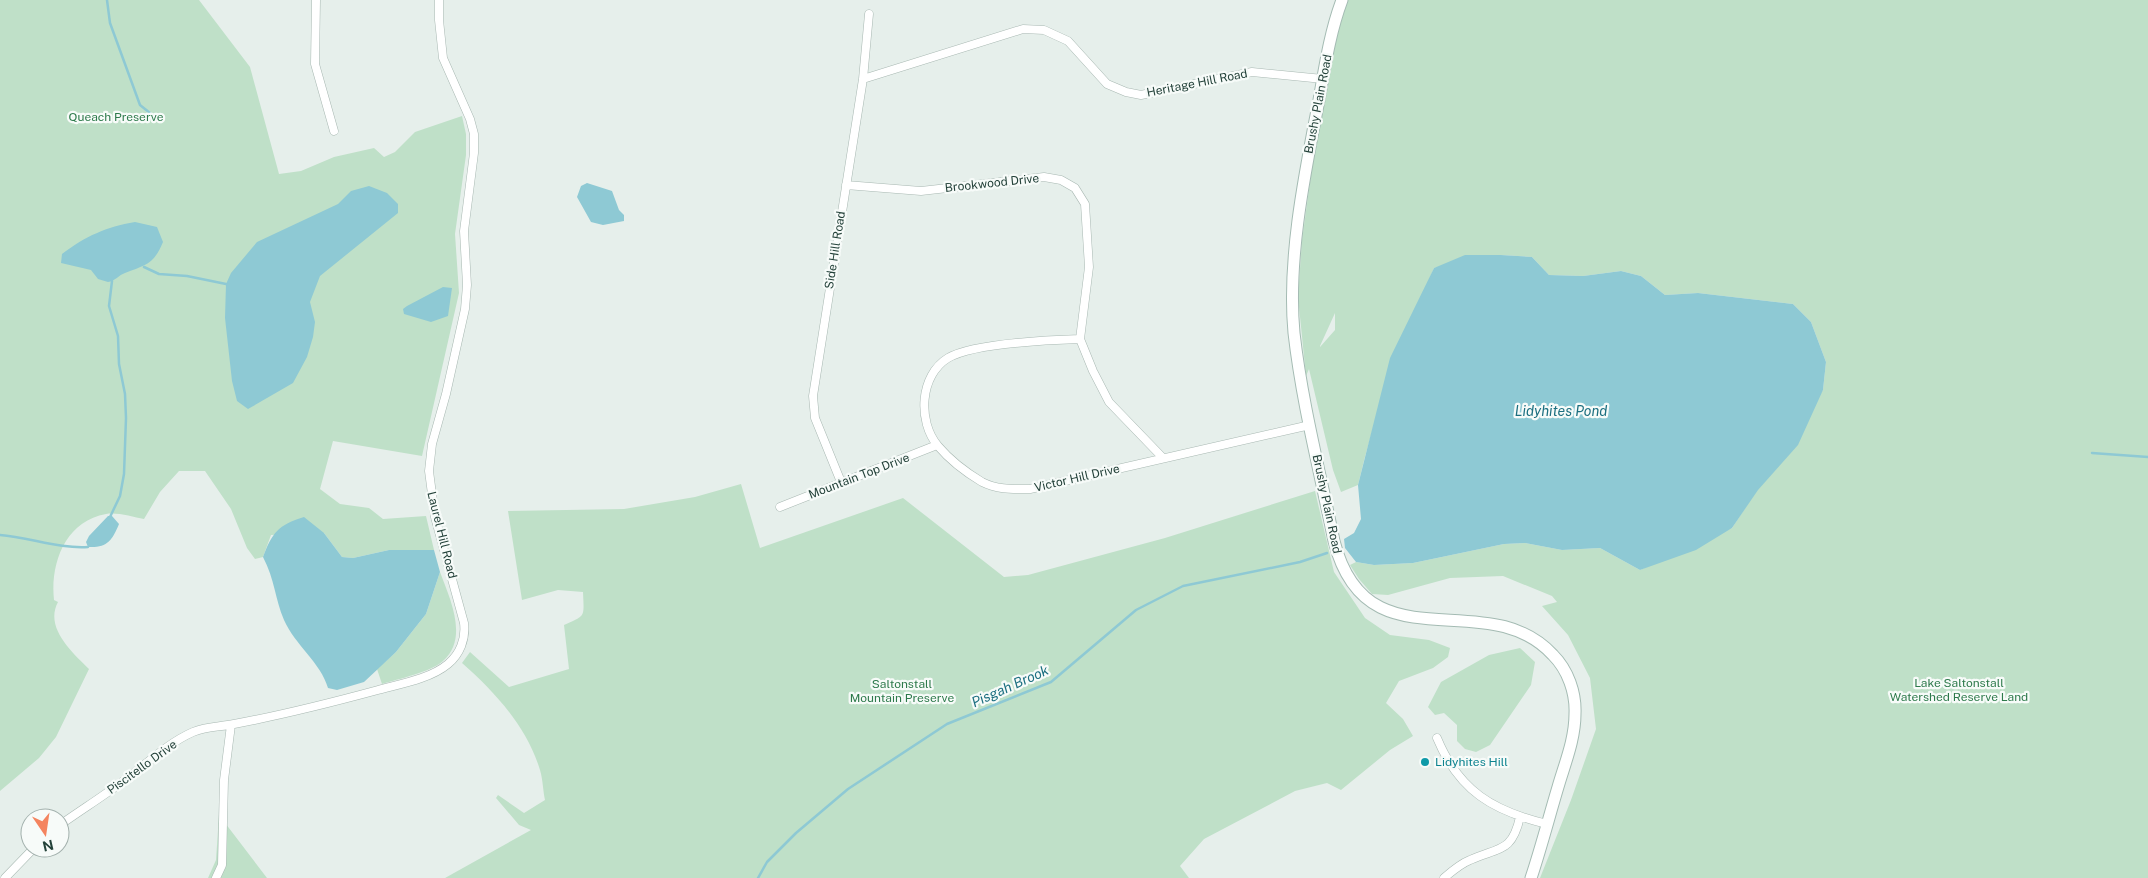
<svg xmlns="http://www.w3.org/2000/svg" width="2148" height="878" font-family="'Public Sans',sans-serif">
  <rect width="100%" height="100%" fill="#e6efeb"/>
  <path fill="#bfe0c8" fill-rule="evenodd" d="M0 0H199L250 67 279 174 301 171 334 157 374 148 384 157 395 152 415 132 462 116 466 134V155L455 234 459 293 422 456 333 441 320 489 340 504 369 508 383 519 426 516 434 550H389L353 558 342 557 324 533 271 535 263 557 255 559 247 548 231 509 205 471H179L160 492 144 519C133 517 117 512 106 514 65 521 50 564 54 600L58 602C44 628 73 653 89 669L56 737 39 758 0 791Z
    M1347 0H2148V878H1540L1571 800 1596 729 1590 678 1568 635 1542 606 1557 602 1552 596 1503 576 1450 578 1388 595 1372 594 1359 579 1350 565 1356 562 1374 565 1413 563 1504 544 1525 543 1562 550 1600 548 1640 570 1732 528 1823 390 1826 362 1811 322 1793 304 1698 293 1665 295 1641 276 1621 271 1583 276 1549 275 1532 257 1501 255 1434 268C1403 338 1375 410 1358 485L1341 492 1333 470 1309 369 1306 376 1298 297 1302 240 1317 132 1334 44ZM1335 313V330L1320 347V346Z
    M741 484 760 548 903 498 1004 577 1028 575 1165 538 1315 491 1334 572 1365 618 1390 635 1429 640 1450 648 1448 657 1433 668 1399 681 1386 703 1403 719 1413 736 1390 750 1341 790 1327 783 1295 791 1204 839 1180 866 1189 878H445L531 830 519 825 496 798 498 795 524 813 545 800C543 791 543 780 540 770 527 727 495 692 462 663L470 652 509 687 569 669 564 625C586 615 584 618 583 592L558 590 522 600 508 511 624 509 695 497Z
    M440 572C450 599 469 638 443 661 431 672 398 679 382 684L377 669 396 652 426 614Z
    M1520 648 1535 662 1531 685 1490 745 1476 752 1465 749 1457 741V725L1444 713 1435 715 1428 707 1441 682 1489 655Z
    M219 815 267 878H208L216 860Z"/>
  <path fill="#8ec9d4" d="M587 183 612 191 619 210 624 215V221L603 225 591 222 577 197 581 186Z
    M369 186 387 193 398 204V213L320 276 310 302 315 322 313 337 307 357 293 383 248 409 237 401 232 381 225 318 226 284 231 273 257 242 338 204 351 191Z
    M135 222 157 227 163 242C154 264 146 265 125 273 119 275 115 281 108 282L98 279 91 270 61 263 62 254C86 236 106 227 135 222Z
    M1465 255H1501L1532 257 1549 275 1583 276 1621 271 1641 276 1665 295 1698 293 1793 304 1811 322 1826 362 1823 390 1798 445 1758 490 1732 528 1696 550 1640 570 1600 548 1562 550 1525 543 1504 544 1413 563 1374 565 1356 562 1345 548 1344 539 1354 533 1361 519 1358 485 1390 358 1434 268Z
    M443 287 452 288 448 316 431 322 404 314 403 309 407 306Z
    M108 516H112L119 524C112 541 107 548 88 547L86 542 89 536Z
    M304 517 324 533 342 557 353 558 389 550H434L440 572 426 614 396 652 364 682 337 690 328 688C321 663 295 645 284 620 275 599 275 580 263 557 272 533 278 525 304 517Z"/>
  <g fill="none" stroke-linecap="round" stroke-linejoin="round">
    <path stroke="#8ec9d4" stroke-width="2.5" d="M107 0 110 23 140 105 150 113
      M144 267 159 274 187 276 226 284
      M2092 453 2148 457
      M110 517 120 496 124 474 126 418 125 394 119 364 118 336 109 306 112 281
      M0 535C29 537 59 549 88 547
      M758 878 767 862 796 833 848 789 947 724 1051 682 1136 610 1183 586 1300 562 1327 553"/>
    <g stroke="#a8b8b2" stroke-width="9">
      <path id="street" d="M316 0 315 64 334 131
        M863 79 1023 29 1044 30 1068 41 1107 84 1126 92 1141 95 1252 72 1323 79
        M846 185 921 191 1044 177 1061 180 1075 188 1085 204 1089 267 1080 339 1093 371 1109 402 1163 458
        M1080 339C1050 340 973 343 948 358 920 375 917 421 938 446 949 459 967 473 982 482 998 490 1013 489 1030 489L1310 425
        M841 482 815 418 813 396 863 79 869 14
        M780 507 937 445
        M1437 738C1459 791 1493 811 1547 824
        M60 825C81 810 102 797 122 782 146 765 166 744 193 732 207 726 220 727 234 724 282 715 330 703 378 690 400 684 430 679 448 664 460 654 466 639 464 623L435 517 429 471 432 444 446 394 465 309 467 285 464 231 474 153V134L470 119 443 58 439 20V0
        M5 878 34 848
        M216 878 222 865 224 780 231 725
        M1444 878C1452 871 1460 864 1470 860 1499 847 1512 853 1520 817"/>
    </g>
    <g stroke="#a4bbb3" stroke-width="13">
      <path id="secondary" d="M1342 0C1330 32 1325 66 1319 100 1305 172 1287 259 1294 333 1302 403 1320 472 1334 541 1367 670 1486 582 1553 655 1568 670 1576 693 1575 714 1575 739 1565 763 1558 787 1549 817 1541 848 1531 878"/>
    </g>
    <use href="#street" stroke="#fff" stroke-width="8"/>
    <use href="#secondary" stroke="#fff" stroke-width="11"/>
  </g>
  <circle fill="#0f9aa8" stroke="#f7fbf9" stroke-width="2" cx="1425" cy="762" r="5"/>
  <g text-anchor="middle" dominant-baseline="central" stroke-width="4.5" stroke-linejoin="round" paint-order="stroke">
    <g font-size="12" fill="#24423a" stroke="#f7fbf9">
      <text transform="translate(1197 83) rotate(-11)">Heritage Hill Road</text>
      <text transform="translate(1318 104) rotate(-79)">Brushy Plain Road</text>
      <text transform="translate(992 183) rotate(-6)">Brookwood Drive</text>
      <text transform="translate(835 250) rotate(-81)">Side Hill Road</text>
      <text transform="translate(859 476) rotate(-21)">Mountain Top Drive</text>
      <text transform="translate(1077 478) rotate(-13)">Victor Hill Drive</text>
      <text transform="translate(1327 504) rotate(78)">Brushy Plain Road</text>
      <text transform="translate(442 535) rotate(76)">Laurel Hill Road</text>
      <text transform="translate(142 767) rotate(-36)">Piscitello Drive</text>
    </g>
    <g font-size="12" fill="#2d7a4b" stroke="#f7fbf9">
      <text x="116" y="117">Queach Preserve</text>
      <text x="1959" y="683">Lake Saltonstall<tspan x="1959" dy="14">Watershed Reserve Land</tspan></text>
      <text x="902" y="684">Saltonstall<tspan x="902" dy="14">Mountain Preserve</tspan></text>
    </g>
    <g font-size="12" fill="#0d838f" stroke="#f7fbf9" text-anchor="start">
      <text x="1435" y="762">Lidyhites Hill</text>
    </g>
    <g font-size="14" font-style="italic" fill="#1c6f80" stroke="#f7fbf9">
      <text x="1561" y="411">Lidyhites Pond</text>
      <text transform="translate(1010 686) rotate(-24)">Pisgah Brook</text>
    </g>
  </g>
  <g transform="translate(45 833) rotate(167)"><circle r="24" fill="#f7fbf9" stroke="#a3b1ad"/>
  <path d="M0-4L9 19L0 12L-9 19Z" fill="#f4845f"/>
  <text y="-8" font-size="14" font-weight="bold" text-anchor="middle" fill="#24423a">N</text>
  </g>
</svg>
